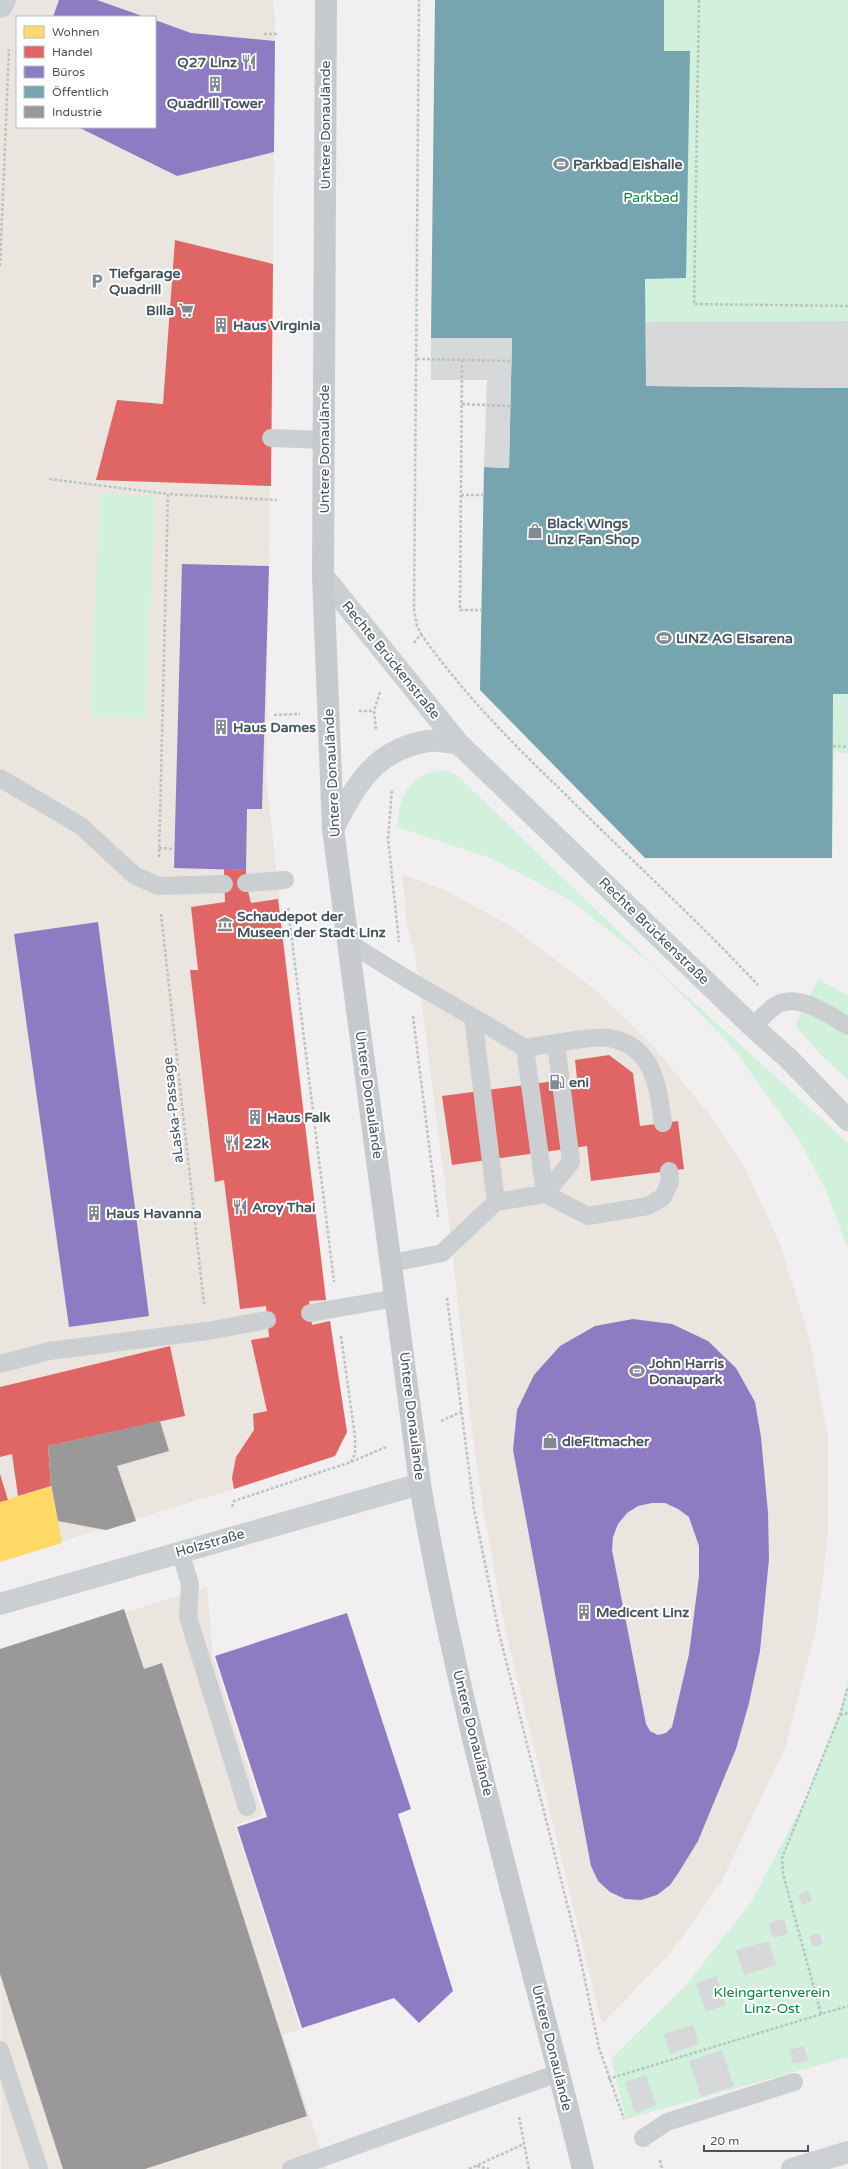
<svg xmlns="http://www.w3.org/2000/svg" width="848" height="2169" font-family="'Varela Round',sans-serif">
  <rect width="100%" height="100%" fill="#f1eff0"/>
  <path fill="#eae5df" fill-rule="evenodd" d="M0 0H273L275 21 273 264 266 778 326 1300 347 1432 335 1456 234 1489 0 1560ZM17 17H155V127H17Z
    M402 874 447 891 509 925 598 992 653 1046 712 1118 745 1168 780 1244 809 1337 828 1437V1537L816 1630 785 1747 722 1881 672 1951 602 2024 506 1633 483 1508 472 1432 444 1176 415 953 407 925Z
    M207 1587 213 1656 263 1815 235 1825 300 2029 283 2035 327 2169H1L0 1651Z"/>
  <path fill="#d2f1dc" d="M435 0H848V754L834 751 832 858H645L480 690 484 467 509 468Z
    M100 493 155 496 145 718 90 716Z
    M445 770 458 776 654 966 848 1143V1249L827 1193 801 1143 734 1049 654 966 570 900 493 859 397 827C400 794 409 773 445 770Z
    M818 979 848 996V1080L820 1054 795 1025Z
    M848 1678V2057L626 2119 611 2059 687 1984 751 1902 804 1802 841 1707Z"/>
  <path fill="#ffd966" d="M51 1486 62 1543 0 1562V1502Z"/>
  <path fill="#e06666" d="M175 240 273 264 271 486 96 480 117 400 163 404Z
    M224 869 246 870V883L251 903 278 899 326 1300 309 1301 312 1325 330 1321 347 1432 335 1456 234 1489 232 1478 236 1457 254 1430 253 1414 267 1411 251 1340 269 1337 266 1306 240 1309 224 1180 215 1182 190 970H198L191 907 225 902Z
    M609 1055 633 1073 640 1126 678 1121 684 1169 591 1181 587 1146 452 1165 442 1096 577 1078 575 1060Z
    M170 1346 185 1416 48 1446 51 1486 18 1496 12 1454 0 1457V1387Z
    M0 1474 8 1500 0 1502Z"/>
  <path fill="#8e7cc3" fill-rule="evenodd" d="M59 0H97L145 17H53Z
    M155 20 191 33 275 41 274 152 177 176 78 127H155Z
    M182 564 269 566 262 809H247L246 870 174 868Z
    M98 922 149 1316 69 1327 14 934Z
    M633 1319 672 1324 708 1341 736 1368 755 1402 761 1437 768 1513 769 1559 760 1651 749 1703 736 1749 698 1841 679 1872 670 1885 657 1895 641 1900 625 1899 610 1892 598 1881 591 1866 513 1450 517 1410 534 1375 560 1346 595 1326ZM652 1503H665L678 1509 689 1517 699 1546V1576L689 1654 672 1727 666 1733 658 1735 650 1731 646 1724 612 1550 613 1537 618 1524 627 1513 638 1506Z
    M347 1613 411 1809 398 1814 453 1991 419 2023 394 1998 302 2028 237 1827 267 1817 215 1656Z"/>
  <path fill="#76a5af" d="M435 0H664V51H690L686 278 645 279 646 386 848 388V694H833L832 858H645L480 690 484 467 509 468 512 338H431Z"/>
  <path fill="#999" d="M160 1421 169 1451 117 1466 136 1521 106 1530 58 1521 51 1484 48 1446Z
    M124 1609 144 1669 162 1663 307 2116 145 2169H63L0 1974V1649Z"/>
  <path fill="#d7d8da" d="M848 321V388L646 386V322Z
    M431 338H512L509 468 484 467 487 380H431Z
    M808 1891 812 1901 802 1905 798 1895Z
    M784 1919 788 1934 773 1938 769 1923Z
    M820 1933 823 1944 812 1947 809 1936Z
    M769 1941 776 1965 744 1975 736 1950Z
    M716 1976 726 2005 706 2012 696 1983Z
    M693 2025 699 2044 670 2054 664 2034Z
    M804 2046 808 2060 793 2064 789 2050Z
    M722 2050 734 2086 701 2097 689 2061Z
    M646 2075 656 2105 635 2113 625 2082Z"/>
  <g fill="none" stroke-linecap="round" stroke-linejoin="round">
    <path stroke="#b8c5c0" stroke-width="2.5" stroke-dasharray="3 2" stroke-linecap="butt" d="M699 0 694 304 848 306
      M264 34H277
      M0 266 9 49
      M417 359 512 361
      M462 360 460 610H481
      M462 404 511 406
      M49 479 168 494
      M461 495H483
      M421 634C462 692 511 742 562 791 627 856 695 918 758 985
      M414 643 421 634 417 626 414 609 419 0
      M359 711H374
      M274 715 300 714
      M376 729 374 711 380 692
      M833 746 848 747
      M392 791 388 838 399 942
      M159 848 174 849
      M159 857 168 494 277 500
      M288 908 334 1282
      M161 914 204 1304
      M413 1016 438 1217
      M447 1298 474 1509 499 1633 578 1947 599 2048 624 2119
      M341 1336 355 1437V1454L351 1462
      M441 1421 461 1412
      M232 1507 234 1501 351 1462 386 1447
      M840 1715 848 1713
      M821 2014 783 1874 782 1858 840 1715 848 1687
      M608 2079 848 2006
      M519 2117 529 2169
      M660 2160 662 2169
      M477 2166 489 2169
      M469 2169 524 2144"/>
    <path stroke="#cbcfd1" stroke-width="18" d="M0 9 3 8 7 0
      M271 438 324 440
      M0 778 81 826 134 875 158 886 224 884
      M246 883 285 880
      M348 942 407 979 473 1017 496 1202 442 1253 392 1263
      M473 1017 525 1048 545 1194 496 1202
      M753 1027C760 1020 767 1011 775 1006 796 991 830 1015 848 1026
      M556 1043C571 1041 594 1036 608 1038 653 1044 658 1086 663 1123
      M525 1048 556 1043 571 1162 545 1194 588 1216 648 1206 663 1197 670 1182 669 1171
      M310 1313 396 1298
      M0 1364 49 1351 207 1331 267 1320
      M180 1551 190 1584 188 1617 247 1807
      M0 2050 39 2169
      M643 2138 667 2122 794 2082
      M291 2169 558 2073"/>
    <path stroke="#cbcfd1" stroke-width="22" d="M323 576 458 743 753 1027 788 1058 848 1120
      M333 829C355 786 375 749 428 741 437 740 449 743 458 743
      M0 1604 420 1484"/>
    <path stroke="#ccd0d3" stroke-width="22" d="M792 2169 848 2152"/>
    <path stroke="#c6cace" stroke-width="22" d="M326 0 323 576 333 829 420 1484C459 1715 527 1941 583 2169"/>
  </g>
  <defs>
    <g id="restaurant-bare" transform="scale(1.2)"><path d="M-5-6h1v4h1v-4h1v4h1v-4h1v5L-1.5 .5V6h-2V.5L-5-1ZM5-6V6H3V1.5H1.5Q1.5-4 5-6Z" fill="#818a91" stroke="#fff" stroke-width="2.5" paint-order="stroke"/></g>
    <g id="building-bare" transform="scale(1.2)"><path d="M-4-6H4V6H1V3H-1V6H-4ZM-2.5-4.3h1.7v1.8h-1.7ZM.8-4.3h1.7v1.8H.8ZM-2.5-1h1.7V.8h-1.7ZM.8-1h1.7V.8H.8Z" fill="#818a91" stroke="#fff" stroke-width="2.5" paint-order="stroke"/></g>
    <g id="stadium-bare" transform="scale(1.2)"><path d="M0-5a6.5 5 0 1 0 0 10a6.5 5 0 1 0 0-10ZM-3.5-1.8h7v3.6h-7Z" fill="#818a91" stroke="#fff" stroke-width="2.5" paint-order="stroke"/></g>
    <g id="parking-bare" transform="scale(1.2)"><path d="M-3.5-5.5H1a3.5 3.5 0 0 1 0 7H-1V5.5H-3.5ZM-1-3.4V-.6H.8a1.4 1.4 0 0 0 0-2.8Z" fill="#818a91" stroke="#fff" stroke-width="2.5" paint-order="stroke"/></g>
    <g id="supermarket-bare" transform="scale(1.2)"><path d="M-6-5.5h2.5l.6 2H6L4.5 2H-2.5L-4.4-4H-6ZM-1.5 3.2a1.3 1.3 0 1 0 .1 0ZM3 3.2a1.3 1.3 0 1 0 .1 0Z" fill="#818a91" stroke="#fff" stroke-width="2.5" paint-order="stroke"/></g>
    <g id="shop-bare" transform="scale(1.2)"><path d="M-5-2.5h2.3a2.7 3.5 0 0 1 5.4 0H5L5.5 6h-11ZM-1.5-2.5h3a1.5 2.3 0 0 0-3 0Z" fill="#818a91" stroke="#fff" stroke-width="2.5" paint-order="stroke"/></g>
    <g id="museum-bare" transform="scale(1.2)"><path d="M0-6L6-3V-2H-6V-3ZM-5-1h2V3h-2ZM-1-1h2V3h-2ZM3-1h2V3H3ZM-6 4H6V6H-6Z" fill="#818a91" stroke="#fff" stroke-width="2.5" paint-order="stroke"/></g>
    <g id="fuel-bare" transform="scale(1.2)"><path d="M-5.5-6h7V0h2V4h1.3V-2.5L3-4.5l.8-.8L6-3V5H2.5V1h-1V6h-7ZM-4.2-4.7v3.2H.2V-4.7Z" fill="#818a91" stroke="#fff" stroke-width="2.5" paint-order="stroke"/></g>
  </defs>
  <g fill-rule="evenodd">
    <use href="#restaurant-bare" x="249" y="62"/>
    <use href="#building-bare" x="215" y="84"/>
    <use href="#stadium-bare" x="561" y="164"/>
    <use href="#parking-bare" x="97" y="281"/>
    <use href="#supermarket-bare" x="186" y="310"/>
    <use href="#building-bare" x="221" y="325"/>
    <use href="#shop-bare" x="535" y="531"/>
    <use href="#stadium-bare" x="664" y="638"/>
    <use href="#building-bare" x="221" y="727"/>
    <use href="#museum-bare" x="225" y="924"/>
    <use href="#fuel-bare" x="557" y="1082"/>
    <use href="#building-bare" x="255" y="1117"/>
    <use href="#restaurant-bare" x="232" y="1143"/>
    <use href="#restaurant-bare" x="240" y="1207"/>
    <use href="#building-bare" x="94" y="1213"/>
    <use href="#stadium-bare" x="637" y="1371"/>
    <use href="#shop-bare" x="550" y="1441"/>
    <use href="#building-bare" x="584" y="1612"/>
  </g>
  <g text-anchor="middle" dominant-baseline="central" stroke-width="4" stroke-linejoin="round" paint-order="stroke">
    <g font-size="14" font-weight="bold" fill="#45545e" stroke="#fff" text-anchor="start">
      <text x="237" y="62" text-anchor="end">Q27 Linz</text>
      <text x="215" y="103" text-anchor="middle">Quadrill Tower</text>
      <text x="573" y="164">Parkbad Eishalle</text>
      <text x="109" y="273">Tiefgarage<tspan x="109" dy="16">Quadrill</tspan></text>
      <text x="174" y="310" text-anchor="end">Billa</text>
      <text x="233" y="325">Haus Virginia</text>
      <text x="547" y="523">Black Wings<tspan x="547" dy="16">Linz Fan Shop</tspan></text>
      <text x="676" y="638">LINZ AG Eisarena</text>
      <text x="233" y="727">Haus Dames</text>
      <text x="237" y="916">Schaudepot der<tspan x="237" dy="16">Museen der Stadt Linz</tspan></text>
      <text x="569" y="1082">eni</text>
      <text x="267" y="1117">Haus Falk</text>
      <text x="244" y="1143">22k</text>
      <text x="252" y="1207">Aroy Thai</text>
      <text x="106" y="1213">Haus Havanna</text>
      <text x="649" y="1363">John Harris<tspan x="649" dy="16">Donaupark</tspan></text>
      <text x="562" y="1441">dieFitmacher</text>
      <text x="596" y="1612">Medicent Linz</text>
    </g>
    <g font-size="14" fill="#45545e" stroke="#fff">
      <text transform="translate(325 125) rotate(-90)">Untere Donaulände</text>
      <text transform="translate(324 449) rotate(-90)">Untere Donaulände</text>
      <text transform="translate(391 660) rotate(51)">Rechte Brückenstraße</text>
      <text transform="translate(332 773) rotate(-93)">Untere Donaulände</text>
      <text transform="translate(654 931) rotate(44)">Rechte Brückenstraße</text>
      <text transform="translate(369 1095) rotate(82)">Untere Donaulände</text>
      <text transform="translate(173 1110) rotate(-96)">aLaska-Passage</text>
      <text transform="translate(412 1416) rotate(83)">Untere Donaulände</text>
      <text transform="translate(210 1543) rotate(-16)">Holzstraße</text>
      <text transform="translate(473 1733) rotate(76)">Untere Donaulände</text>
      <text transform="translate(552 2048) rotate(76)">Untere Donaulände</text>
    </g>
    <g font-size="14" fill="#0d8743" stroke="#fff">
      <text x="651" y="197">Parkbad</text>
      <text x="772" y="1992">Kleingartenverein<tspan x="772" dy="16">Linz-Ost</tspan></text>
    </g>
  </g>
  <rect x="16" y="16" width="140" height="112" fill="#ffffff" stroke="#b5bbbf"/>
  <rect x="24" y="26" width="20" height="12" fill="#ffd966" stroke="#b5bbbf"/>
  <text x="52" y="36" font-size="12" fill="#45545e">Wohnen</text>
  <rect x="24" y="46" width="20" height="12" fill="#e06666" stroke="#b5bbbf"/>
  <text x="52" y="56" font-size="12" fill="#45545e">Handel</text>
  <rect x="24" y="66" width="20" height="12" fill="#8e7cc3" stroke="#b5bbbf"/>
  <text x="52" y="76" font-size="12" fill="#45545e">Büros</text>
  <rect x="24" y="86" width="20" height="12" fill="#76a5af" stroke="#b5bbbf"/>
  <text x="52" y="96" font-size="12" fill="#45545e">Öffentlich</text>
  <rect x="24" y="106" width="20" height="12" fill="#999999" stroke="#b5bbbf"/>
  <text x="52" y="116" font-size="12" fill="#45545e">Industrie</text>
  <path d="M704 2145v6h104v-6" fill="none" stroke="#45545e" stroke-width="2"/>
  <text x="710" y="2145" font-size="12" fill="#45545e" stroke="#ffffff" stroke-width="3" paint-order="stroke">20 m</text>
</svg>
